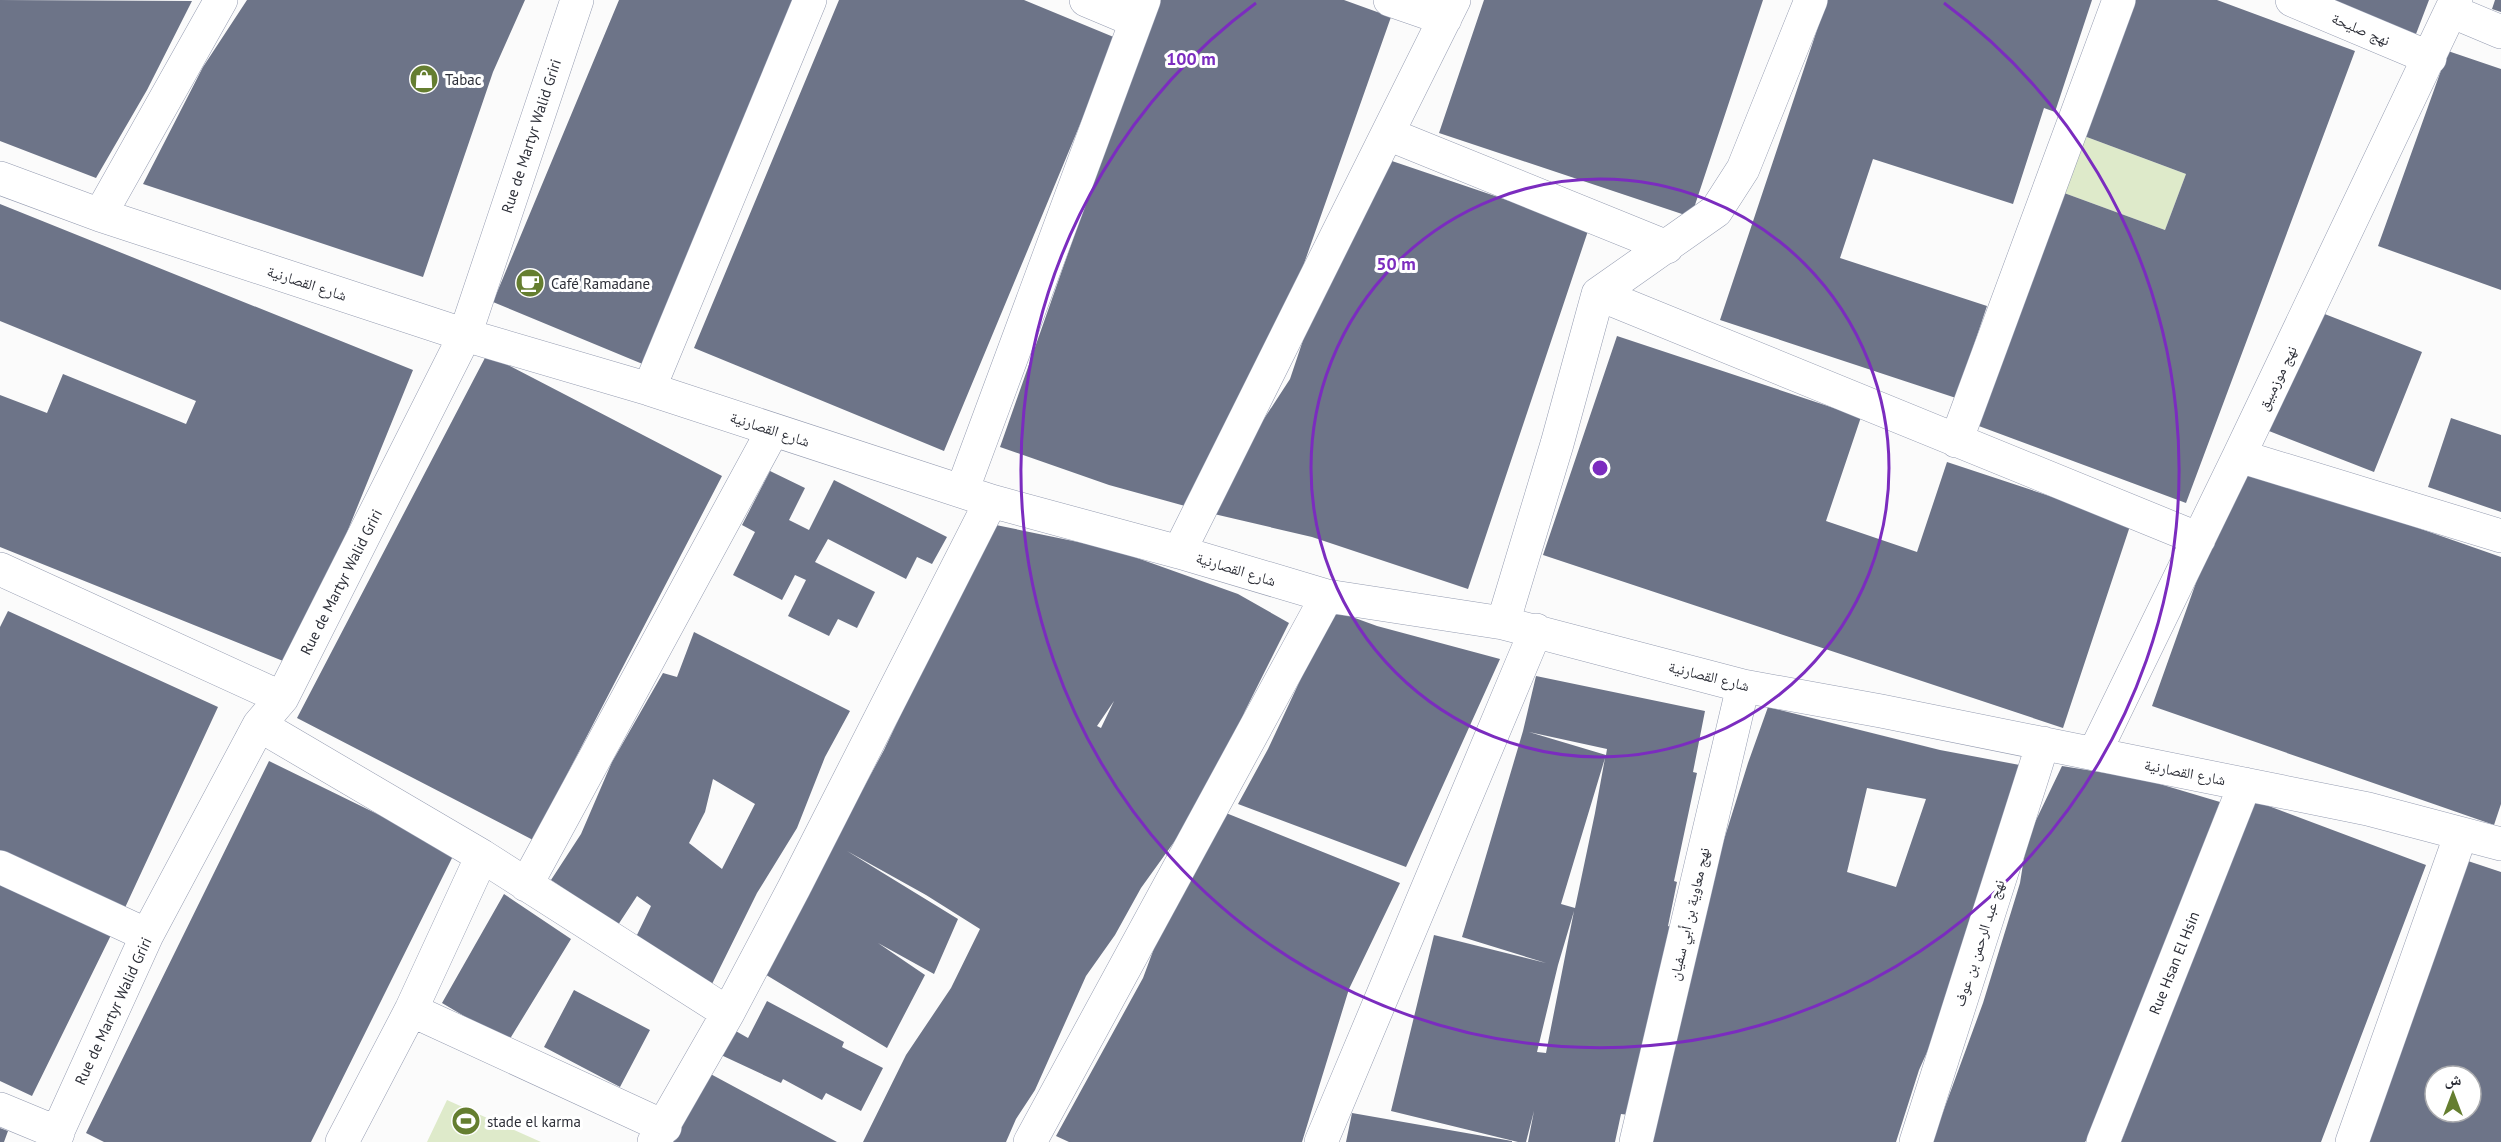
<svg xmlns="http://www.w3.org/2000/svg" width="2501" height="1142" font-family="'PT Sans','Noto Naskh Arabic',sans-serif">
  <rect width="100%" height="100%" fill="#fbfbfb"/>
  <path fill="#deeaca" d="M2084 136 2186 174 2165 230 2056 190Z
    M447 1100 541 1142H427Z"/>
  <path fill="#6d7488" fill-rule="evenodd" d="M0 0 192 1 147 90 96 178 0 141Z
    M247 0H525L493 72 423 277 143 184 203 67Z
    M619 0H797L645 365 493 302Z
    M839 0H1024L1116 38 944 451 694 348Z
    M1157 0H1344L1391 17 1282 326 1185 506 1109 485 1000 447Z
    M1484 0H1763L1691 217 1439 133Z
    M1827 0H2092L2055 112 2044 108 2013 204 1873 159 1840 258 1987 306 1956 398 1720 320Z
    M2135 0H2217L2355 51 2186 503 1968 422 2056 190 2165 230 2186 174 2084 136Z
    M2326 0H2429L2416 34Z
    M2495 0H2501V12L2492 9Z
    M2448 51 2501 69V290L2378 246Z
    M1389 160 1589 228 1468 589 1312 537 1214 514 1230 471 1290 379 1330 260Z
    M0 204 413 370 293 665 0 547V395L47 413 63 374 186 424 196 401 0 321Z
    M2317 311 2422 352 2374 472 2269 431Z
    M1617 336 1861 417 1826 521 1917 552 1947 462 2131 523 2063 728 1543 555Z
    M487 354 722 476 533 840 297 718Z
    M2451 418 2501 435V512L2428 487Z
    M2238 465 2501 557V804L2494 825 2152 706Z
    M770 471 805 488 789 520 809 530 834 480 947 537 932 564 917 557 906 579 828 539 815 562 875 592 857 628 838 619 829 636 788 616 806 580 795 575 782 600 733 575 755 532 742 525Z
    M991 524 1112 549 1238 594 1289 623 1245 711 1221 769 1192 817 1141 888 1115 935 1086 976 1035 1090 1016 1119 1006 1142H863L906 1055 951 988 980 929 926 895 847 851 958 919 934 974 878 943 925 975 887 1048 763 973 884 750ZM1114 701 1101 728 1097 726Z
    M1333 610 1377 626 1500 659 1406 867 1238 804 1268 749Z
    M8 611 218 707 123 912 0 856V627Z
    M694 632 850 711 825 757 797 828 757 893 711 986 636 937 651 906 637 896 618 925 551 880 581 834 612 762 663 673 677 677ZM713 779 755 804 722 869 689 843 705 812Z
    M1536 676 1705 711 1693 772 1697 773 1674 881 1677 882 1668 926 1674 928 1629 1115 1621 1114 1615 1142H1528L1534 1111 1526 1142H1518L1391 1111 1434 935 1546 963 1462 937 1523 731ZM1529 732 1607 749 1606 755ZM1605 758 1595 813 1575 908 1561 904ZM1574 911 1546 1053 1537 1052 1558 965Z
    M1768 707 1940 750 2025 766 1936 1032 1919 1070 1896 1142H1647L1706 897 1748 763ZM1867 788 1926 799 1896 887 1847 872Z
    M269 761 455 852 311 1142H104L86 1133Z
    M2062 766 2143 779 2220 802 2102 1120 2085 1142H1932L1983 1003 2020 883 2027 839Z
    M2250 799 2426 865 2321 1142H2121Z
    M1221 811 1400 883 1349 989 1302 1142H1069L1056 1136 1143 978 1162 927Z
    M2468 861 2501 872V1142H2367ZM2435 1076H2471V1112H2435Z
    M0 877 113 931 32 1096 0 1081Z
    M504 894 571 939 508 1042 442 1003Z
    M574 990 650 1030 620 1087 544 1047Z
    M767 1001 844 1042 842 1047 883 1068 861 1111 826 1093 822 1100 783 1079 781 1083 721 1055 734 1030 748 1038Z
    M705 1071 837 1142H662Z
    M1352 1113 1512 1141V1142H1346Z
    M0 1128 8 1131 4 1142H0Z"/>
  <g fill="none" stroke-linecap="round" stroke-linejoin="round">
    <g stroke="#959cb1" stroke-width="34">
      <path id="minor" d="M1086 0 1136 21
        M1390 0 1445 19
        M2292 0 2430 58
        M2451 11 2501 32
        M1388 134 1667 247
        M0 178 100 215 465 335 649 389 991 501 1179 552 1327 596 1503 623 1743 686 1881 711 2368 809 2501 844
        M100 215 221 0
        M1598 294 2199 539
        M649 389 810 0
        M1956 441 2119 0
        M2239 456 2501 536
        M962 491 1144 0
        M1179 552 1454 0
        M0 569 282 698
        M1503 623 1557 444 1598 294 1716 211 1743 169 1811 0
        M259 725 482 856 728 1013
        M2094 754 2239 456 2456 0
        M0 867 147 935
        M526 885 773 430
        M411 1010 665 1127
        M0 1109 58 1133
        M53 1142 147 935 259 725 282 698 465 335 577 0
        M342 1142 411 1010 482 856
        M654 1142 728 1013 794 888 991 501
        M1030 1142 1327 596
        M1321 1142 1536 630
        M1636 1142 1743 686
        M1916 1142 2043 743
        M2103 1142 2245 784
        M2352 1142 2461 834"/>
    </g>
    <use href="#minor" stroke="#fff" stroke-width="33"/>
  </g>
  <g fill="none" stroke="#7b2cbf" stroke-width="3">
    <circle cx="1600" cy="468" r="289"/>
    <path d="M1944 3A579 579 0 1 1 1256 3"/>
  </g>
  <defs>
    <g id="shop-disc" transform="scale(1.5)"><circle r="9.5" fill="#657e30" stroke="#fff"/><path d="M-5-2.5h2.3a2.7 3.5 0 0 1 5.4 0H5L5.5 6h-11ZM-1.5-2.5h3a1.5 2.3 0 0 0-3 0Z" fill="#fff"/></g>
    <g id="cafe-disc" transform="scale(1.5)"><circle r="9.5" fill="#657e30" stroke="#fff"/><path d="M-5.5-4.5H6V0H3Q3 3.5 0 3.5H-2.5Q-5.5 3.5-5.5 0ZM3-3.2v2h1.7v-2ZM-6 4.5H4V6H-6Z" fill="#fff"/></g>
    <g id="stadium-disc" transform="scale(1.5)"><circle r="9.5" fill="#657e30" stroke="#fff"/><path d="M0-5a6.5 5 0 1 0 0 10a6.5 5 0 1 0 0-10ZM-3.5-1.8h7v3.6h-7Z" fill="#fff"/></g>
  </defs>
  <g fill-rule="evenodd">
    <use href="#shop-disc" x="424" y="79"/>
    <use href="#cafe-disc" x="530" y="283"/>
    <use href="#stadium-disc" x="466" y="1121"/>
  </g>
  <g text-anchor="middle" dominant-baseline="central" stroke-width="6" stroke-linejoin="round" paint-order="stroke">
    <g font-size="15" fill="#2d2f38" stroke="#fff">
      <text transform="translate(2361 29) rotate(23)">نهج صليحة</text>
      <text transform="translate(531 136) rotate(-72)">Rue de Martyr Walid Griri</text>
      <text transform="translate(307 283) rotate(18)">شارع القصارنية</text>
      <text transform="translate(2277 378) rotate(-64)">نهج موزمبيق</text>
      <text transform="translate(770 429) rotate(18)">شارع القصارنية</text>
      <text transform="translate(1236 569) rotate(17)">شارع القصارنية</text>
      <text transform="translate(341 582) rotate(-63)">Rue de Martyr Walid Griri</text>
      <text transform="translate(1709 676) rotate(14)">شارع القصارنية</text>
      <text transform="translate(2185 772) rotate(11)">شارع القصارنية</text>
      <text transform="translate(1689 914) rotate(-77)">نهج معاوية بن أبي سفيان</text>
      <text transform="translate(1979 943) rotate(-72)">نهج عبد الرحمن بن عوف</text>
      <text transform="translate(2174 963) rotate(-68)">Rue Hsan El Hsin</text>
      <text transform="translate(113 1011) rotate(-65)">Rue de Martyr Walid Griri</text>
    </g>
    <g font-size="15" fill="#2d2f38" stroke="#fff" text-anchor="start">
      <text x="445" y="79">Tabac</text>
      <text x="551" y="283">Café Ramadane</text>
      <text x="487" y="1121">stade el karma</text>
    </g>
  </g>
  <circle cx="1600" cy="468" r="9" fill="#7b2cbf" stroke="#fff" stroke-width="3"/>
  <g font-size="18" text-anchor="middle" font-weight="bold" fill="#7b2cbf" stroke="#fff" stroke-width="6" stroke-linejoin="round" paint-order="stroke">
    <text x="1191" y="65">100 m</text>
    <text x="1396" y="270">50 m</text>
  </g>
  <g transform="translate(2453 1094)"><circle r="28" fill="#ffffff" stroke="#abacaf" stroke-width="1.5"/>
  <path d="M0-4.5L10 22L0 15L-10 22Z" fill="#657e30"/>
  <text y="-9" font-size="16" font-weight="bold" text-anchor="middle" fill="#2d2f38">ش</text>
  </g>
</svg>
